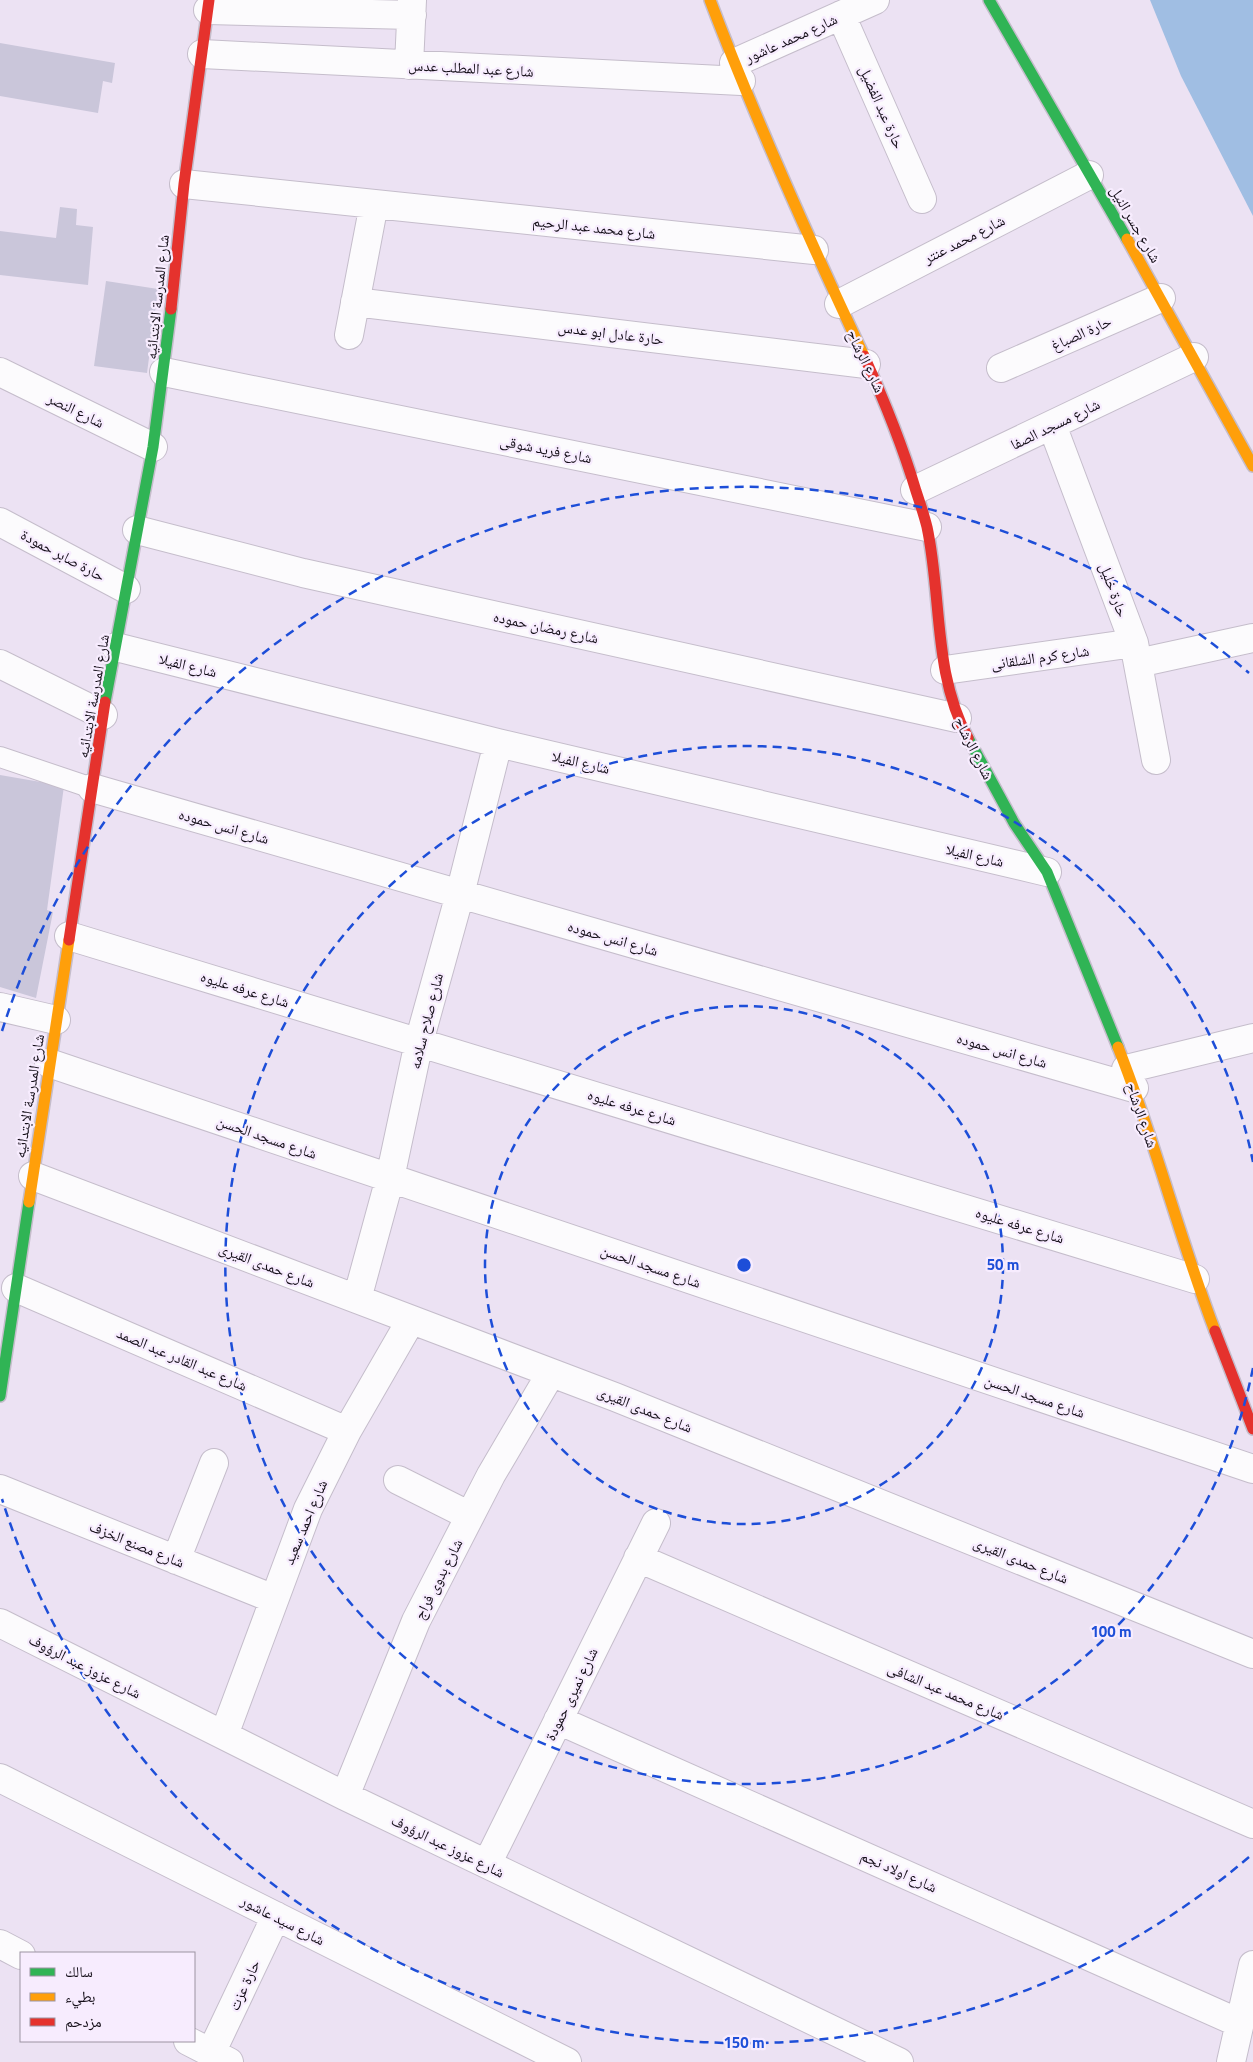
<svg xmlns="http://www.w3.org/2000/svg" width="1253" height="2062" font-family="'Titillium Web','Noto Naskh Arabic',sans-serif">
  <rect width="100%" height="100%" fill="#ece2f3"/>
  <path fill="#a0bee3" d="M1150 0H1253V216L1181 76Z"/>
  <path fill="#cac6da" d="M0 43 115 63 112 83 103 81 98 113 0 96Z
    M60 207 77 209 76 225 93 227 88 285 0 275V231L56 238Z
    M106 281 158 289 147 373 94 366Z
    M0 775 64 786 47 910 53 912 36 998 0 987Z"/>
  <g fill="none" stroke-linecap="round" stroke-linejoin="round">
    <g stroke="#c5bdcb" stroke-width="22">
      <path id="lane" d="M0 757 92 788"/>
    </g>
    <g stroke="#c5bdcb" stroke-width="30">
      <path id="street" d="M208 10 412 15
        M841 15 922 199
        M202 54 741 81
        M734 63 875 0
        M409 65 412 0
        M184 184 814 250
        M355 302 866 364
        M839 304 1089 175
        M349 335 374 204
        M1001 368 1161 298
        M0 372 153 447
        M164 372 927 527
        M1052 425 1134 643 1156 760
        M915 490 1194 357
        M0 522 126 589
        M137 530 303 573 957 718
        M116 647 498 743 1047 872
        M1138 663 1253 638
        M0 664 103 715
        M945 670 1134 643
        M92 788 1134 1088
        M69 936 1195 1279
        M0 1007 56 1020
        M49 1063 1253 1469
        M1126 1069 1253 1038
        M33 1176 615 1397 1253 1654
        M16 1288 347 1431
        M357 1299 390 1178 419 1042 460 894 498 743
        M398 1480 470 1516
        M0 1489 274 1599
        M638 1558 1253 1824
        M176 1560 214 1463
        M0 1623 345 1796 899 2062
        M558 1720 1239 2023
        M224 1735 308 1509 347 1431 411 1320
        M0 1778 567 2062
        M345 1796 416 1621 491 1475 551 1373
        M487 1864 656 1523
        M0 1944 21 1955
        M188 2041 229 2062
        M211 2053 276 1916
        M1231 2062 1253 1965"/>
    </g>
    <g stroke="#c5bdcb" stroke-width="14">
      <path id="fast" d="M989 0 1127 239
        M105 702 153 447 171 309
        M968 738 1014 823 1047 872 1118 1047
        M0 1396 29 1202"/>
    </g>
    <g stroke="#c5bdcb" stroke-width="14">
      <path id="slow" d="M710 0C756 121 809 239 864 356
        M1127 239 1253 466
        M1118 1047C1155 1140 1179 1237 1215 1331
        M29 1202 69 940"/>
    </g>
    <g stroke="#c5bdcb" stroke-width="14">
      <path id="jam" d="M171 309 184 184 209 0
        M864 356C884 400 902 444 916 491 920 503 924 515 927 527 942 597 933 674 968 738
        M69 940 105 702
        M1215 1331 1253 1429"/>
    </g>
    <use href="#lane" stroke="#fcfbfd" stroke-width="20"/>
    <use href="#street" stroke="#fcfbfd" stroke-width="28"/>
    <use href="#fast" stroke="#30b455" stroke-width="11"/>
    <use href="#slow" stroke="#ff9f0a" stroke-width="11"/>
    <use href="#jam" stroke="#e5322d" stroke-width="11"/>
  </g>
  <g fill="none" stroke="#1d4ed8" stroke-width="2.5" stroke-dasharray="9 6">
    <circle cx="744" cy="1265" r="259"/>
    <path d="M1253 1368A519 519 0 1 1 1253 1162"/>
    <path d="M1249 1857A778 778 0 0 1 2 1499M2 1031A778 778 0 0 1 1249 673"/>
  </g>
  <g text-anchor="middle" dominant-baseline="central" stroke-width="4.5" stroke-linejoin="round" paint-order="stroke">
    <g font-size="15" fill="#140e18" stroke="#f7ecfe">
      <text transform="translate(791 38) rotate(-24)">شارع محمد عاشور</text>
      <text transform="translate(471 68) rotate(3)">شارع عبد المطلب عدس</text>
      <text transform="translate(882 107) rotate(66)">حارة عبد الفضيل</text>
      <text transform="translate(1136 224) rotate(60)">شارع جسر النيل</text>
      <text transform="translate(594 227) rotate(6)">شارع محمد عبد الرحيم</text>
      <text transform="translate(964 239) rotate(-27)">شارع محمد عنتر</text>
      <text transform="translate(157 297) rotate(-84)">شارع المدرسة الابتدائيه</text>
      <text transform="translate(611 333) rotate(7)">حارة عادل ابو عدس</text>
      <text transform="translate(1081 333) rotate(-24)">حارة الصباغ</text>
      <text transform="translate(866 361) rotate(64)">شارع الرشاح</text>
      <text transform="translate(76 410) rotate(26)">شارع النصر</text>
      <text transform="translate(1055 424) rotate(-26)">شارع مسجد الصفا</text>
      <text transform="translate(546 449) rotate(11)">شارع فريد شوقى</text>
      <text transform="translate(63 555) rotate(28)">حارة صابر حمودة</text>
      <text transform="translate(1114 590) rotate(70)">حارة خليل</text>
      <text transform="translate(546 627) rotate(12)">شارع رمضان حموده</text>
      <text transform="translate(1040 657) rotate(-8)">شارع كرم الشلقانى</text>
      <text transform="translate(188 665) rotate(14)">شارع الفيلا</text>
      <text transform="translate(93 696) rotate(-80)">شارع المدرسة الابتدائيه</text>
      <text transform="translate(974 748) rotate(63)">شارع الرشاح</text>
      <text transform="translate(581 762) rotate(13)">شارع الفيلا</text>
      <text transform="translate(224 826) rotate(16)">شارع انس حموده</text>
      <text transform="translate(975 855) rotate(13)">شارع الفيلا</text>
      <text transform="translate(613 938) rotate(16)">شارع انس حموده</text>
      <text transform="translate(245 989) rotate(17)">شارع عرفه عليوه</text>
      <text transform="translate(426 1021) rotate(-76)">شارع صلاح سلامه</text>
      <text transform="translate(1002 1050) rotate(16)">شارع انس حموده</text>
      <text transform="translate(29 1096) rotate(-81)">شارع المدرسة الابتدائيه</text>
      <text transform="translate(632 1107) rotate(17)">شارع عرفه عليوه</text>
      <text transform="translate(1142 1115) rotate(71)">شارع الرشاح</text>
      <text transform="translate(267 1137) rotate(19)">شارع مسجد الحسن</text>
      <text transform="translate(1020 1225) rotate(17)">شارع عرفه عليوه</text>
      <text transform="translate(267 1265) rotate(21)">شارع حمدى القيرى</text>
      <text transform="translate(651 1266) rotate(19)">شارع مسجد الحسن</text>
      <text transform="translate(182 1359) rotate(23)">شارع عبد القادر عبد الصمد</text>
      <text transform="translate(1035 1396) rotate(19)">شارع مسجد الحسن</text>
      <text transform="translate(645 1409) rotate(22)">شارع حمدى القيرى</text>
      <text transform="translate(305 1522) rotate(-67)">شارع احمد سعيد</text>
      <text transform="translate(137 1544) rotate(22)">شارع مصنع الخزف</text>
      <text transform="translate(1021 1560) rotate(22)">شارع حمدى القيرى</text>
      <text transform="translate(438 1579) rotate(-63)">شارع بدوى فراج</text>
      <text transform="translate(85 1666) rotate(27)">شارع عزوز عبد الرؤوف</text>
      <text transform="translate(946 1691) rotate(23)">شارع محمد عبد الشافى</text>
      <text transform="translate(571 1694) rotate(-64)">شارع نميرى حمودة</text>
      <text transform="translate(448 1846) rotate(26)">شارع عزوز عبد الرؤوف</text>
      <text transform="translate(899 1871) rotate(24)">شارع اولاد نجم</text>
      <text transform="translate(283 1920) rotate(27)">شارع سيد عاشور</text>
      <text transform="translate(244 1985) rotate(-65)">حارة عزت</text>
    </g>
  </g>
  <circle cx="744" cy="1265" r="8" fill="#1d4ed8" stroke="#f7ecfe" stroke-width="2.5"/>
  <g font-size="15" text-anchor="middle" font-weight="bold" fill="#1d4ed8" stroke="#f7ecfe" stroke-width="4.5" stroke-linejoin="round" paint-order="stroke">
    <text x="1003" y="1270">50 m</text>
    <text x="1111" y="1637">100 m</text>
    <text x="744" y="2048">150 m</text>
  </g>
  <rect x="20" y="1952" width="175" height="90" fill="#f7ecfe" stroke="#9c93a2"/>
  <rect x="30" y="1968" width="25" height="8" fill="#30b455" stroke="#9c93a2"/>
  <text x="65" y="1977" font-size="15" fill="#140e18">سالك</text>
  <rect x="30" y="1993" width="25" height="8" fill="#ff9f0a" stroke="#9c93a2"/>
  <text x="65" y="2002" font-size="15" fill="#140e18">بطيء</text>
  <rect x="30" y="2018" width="25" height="8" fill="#e5322d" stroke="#9c93a2"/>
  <text x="65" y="2027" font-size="15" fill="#140e18">مزدحم</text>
</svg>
